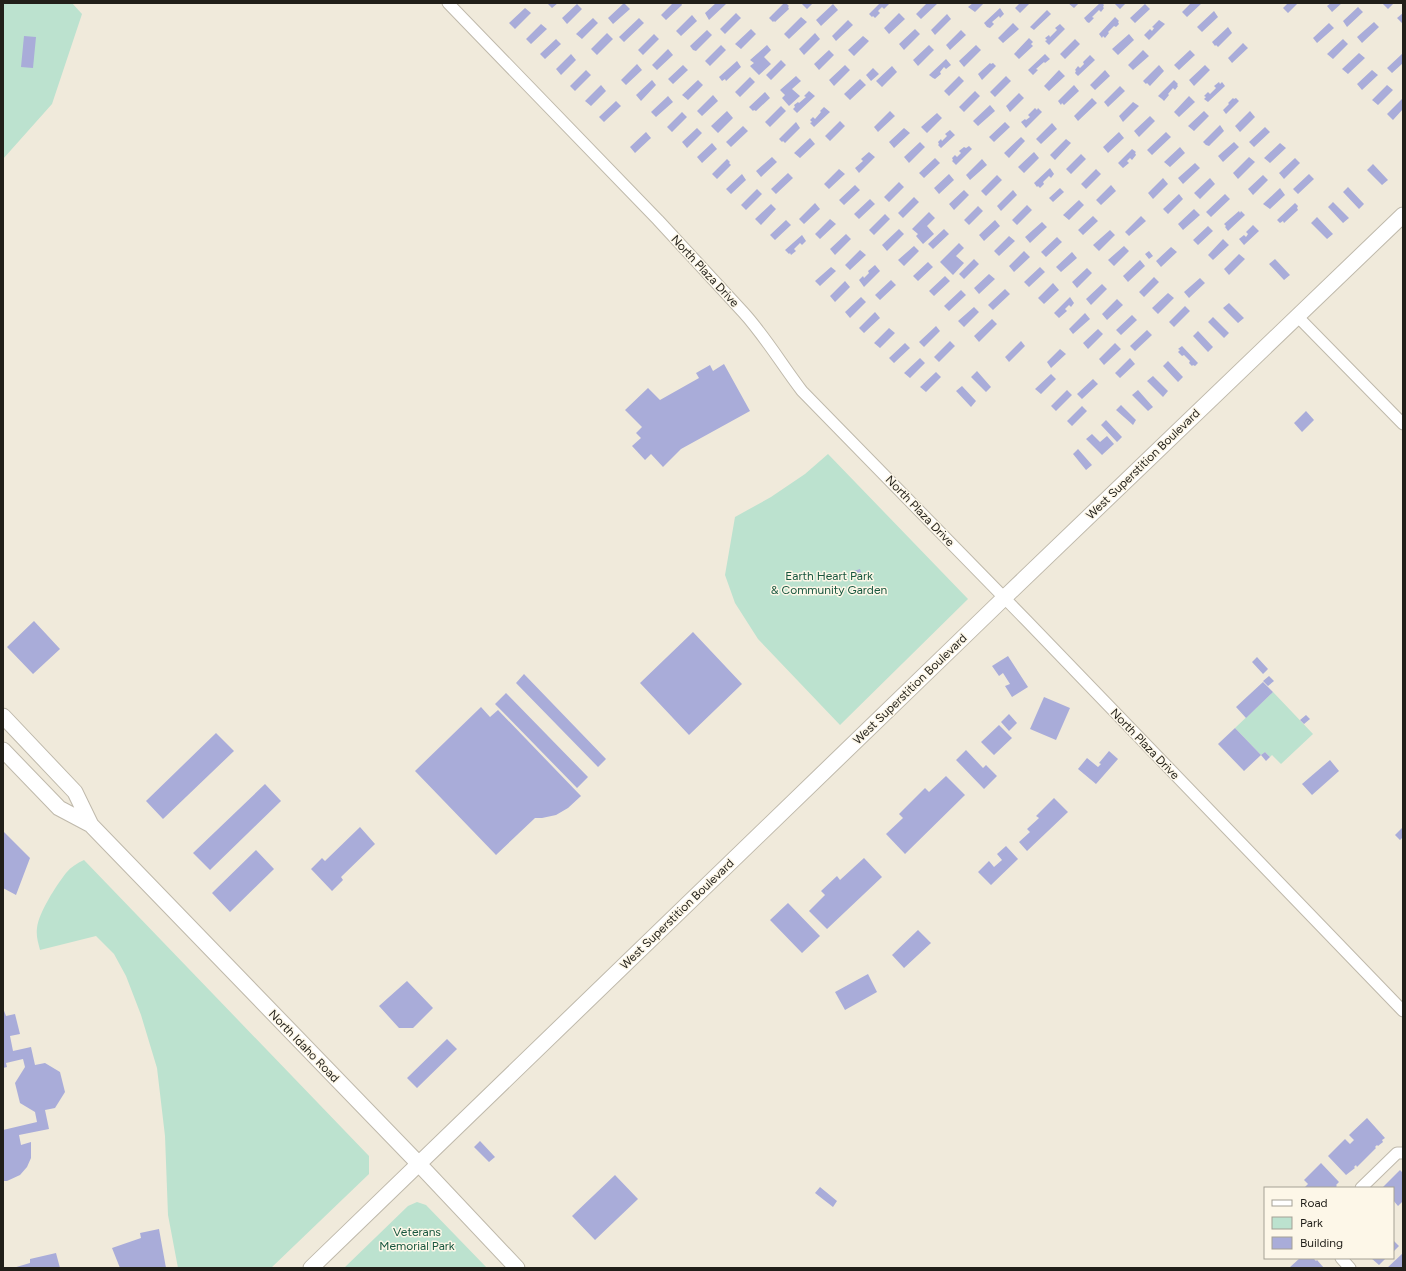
<svg xmlns="http://www.w3.org/2000/svg" width="1406" height="1271" font-family="Figtree,sans-serif">
  <rect width="100%" height="100%" fill="#f0eadb"/>
  <path fill="#bce2cf" d="M3 3H72L82 14 52 104 3 159Z
    M828 454 968 599 840 725 758 639 735 603 725 575 735 517 771 497 805 474Z
    M1273 692 1313 734 1281 764 1272 755 1270 757 1265 752 1261 755 1235 728Z
    M84 860 369 1156V1174L271 1268H178L168 1215 165 1136 157 1068 141 1015 126 976 114 954 96 936 40 950C38 942 36 936 37 928 39 912 56 886 66 873 71 867 77 863 84 860Z
    M417 1202 426 1205 487 1268H344L408 1206Z"/>
  <path fill="#a9acd9" d="M547 3H558L552 8Z
    M624 3 630 9 613 24 608 18Z
    M673 3H681L682 5 666 20 661 15Z
    M716 3 726 4 709 20 705 13Z
    M784 3H786L789 6 788 7 789 9 775 22 774 21 773 22 769 18Z
    M801 3H813L807 9Z
    M880 3H890L884 9 882 7 878 11 880 13 875 18 873 16 872 17 869 14Z
    M927 3H938L921 19 916 14Z
    M973 3H984L975 12 968 7Z
    M1020 3H1030L1020 13 1015 8Z
    M1068 3H1079L1074 8Z
    M1100 3H1102L1104 5 1103 7 1104 8 1101 12 1099 10 1092 17 1094 18 1089 23 1087 22 1084 18Z
    M1114 3H1126L1120 9Z
    M1191 3H1202L1187 17 1182 12Z
    M1288 3H1298L1288 13 1283 8Z
    M1331 3H1342L1332 12 1327 6Z
    M1382 3H1394L1388 9Z
    M577 4 582 9 567 24 562 18Z
    M833 4 838 10 821 26 816 20Z
    M1145 4 1150 9 1135 23 1130 18Z
    M1358 7 1363 12 1347 27 1343 21Z
    M525 8 531 13 515 29 509 23Z
    M1000 8 1004 14 1000 18 999 16 992 22 994 24 990 28 987 27 984 23Z
    M1047 10 1051 14 1034 30 1030 27Z
    M1214 11 1218 17 1202 32 1197 27Z
    M736 13 741 18 725 34 720 29Z
    M899 13 905 19 889 34 884 28Z
    M1403 13V24L1397 18Z
    M947 14 951 19 935 35 931 30Z
    M692 15 697 21 681 36 676 31Z
    M801 17 807 22 789 39 784 34Z
    M1115 17 1119 21 1118 22 1119 24 1116 27 1114 26 1108 32 1109 33 1105 38 1103 36 1102 38 1099 34Z
    M593 18 598 23 582 39 576 34Z
    M639 18 644 23 624 42 619 37Z
    M848 20 853 25 836 41 832 36Z
    M1159 20 1165 24 1149 40 1144 35 1150 29 1152 31 1154 28 1152 27Z
    M1374 22 1379 27 1362 43 1357 37Z
    M1013 23 1019 29 1003 43 998 38Z
    M1329 23 1334 28 1317 43 1313 38Z
    M541 24 547 29 531 44 526 39Z
    M1060 24 1065 29 1049 45 1045 41 1047 40 1045 38 1049 35 1050 37 1057 30 1055 28Z
    M1228 27 1232 33 1218 47 1216 45 1215 46 1212 42Z
    M751 29 756 34 741 49 735 44Z
    M915 29 920 34 904 50 899 44Z
    M707 30 712 35 696 51 693 50 690 46Z
    M961 30 966 35 950 50 946 45Z
    M607 33 613 39 597 55 591 49Z
    M815 33 820 39 804 55 799 49Z
    M654 34 659 39 643 55 638 50Z
    M1129 34 1134 40 1118 55 1112 49Z
    M24 36 36 37 33 68 21 67Z
    M863 36 869 41 854 56 848 50Z
    M1029 38 1033 42 1031 44 1033 46 1019 59 1014 54Z
    M556 39 561 44 545 59 540 54Z
    M1075 39 1080 44 1065 59 1060 54Z
    M1343 39 1348 44 1333 59 1327 54Z
    M1243 43 1248 48 1232 63 1228 58Z
    M721 45 726 50 710 66 705 61Z
    M767 45 771 50 764 57 771 64 759 75 750 66 754 63 750 60Z
    M929 45 934 50 918 66 913 60Z
    M976 45 981 50 964 67 959 61Z
    M668 49 673 55 657 70 652 65Z
    M829 50 834 55 819 70 814 64Z
    M1143 50 1149 56 1133 70 1128 65Z
    M1190 50 1195 55 1179 70 1174 65Z
    M1359 53 1365 58 1348 74 1342 69Z
    M1403 53V63L1392 73 1387 68Z
    M571 54 576 60 561 75 556 69Z
    M1045 54 1050 59 1045 63 1044 62 1036 69 1038 70 1033 75 1028 70Z
    M1090 55 1095 60 1078 76 1075 73 1076 71 1075 70 1078 66 1080 68 1084 64 1083 62Z
    M946 59 951 65 946 69 944 67 940 72 941 74 935 79 933 78 929 75Z
    M781 60 786 65 771 80 766 75Z
    M737 61 741 67 726 81 725 79 722 81 719 77Z
    M990 63 991 64 993 63 996 66 982 80 978 74Z
    M637 64 642 70 626 85 621 80Z
    M683 65 688 70 673 84 668 79Z
    M845 65 850 70 834 86 829 80Z
    M1159 65 1164 71 1150 86 1147 83 1146 84 1143 81Z
    M1205 65 1210 70 1194 86 1189 80Z
    M892 66 897 72 882 87 876 81Z
    M873 68 879 74 871 81 866 75Z
    M586 70 591 75 575 91 570 86Z
    M1059 70 1065 76 1049 91 1044 86Z
    M1105 70 1110 76 1095 90 1090 85Z
    M1372 70 1378 75 1362 90 1357 84Z
    M796 76 801 81 792 89 800 96 789 106 782 98 785 95 780 90Z
    M959 76 964 81 949 96 944 91Z
    M1006 76 1011 81 995 97 990 92Z
    M750 77 755 82 740 97 735 92Z
    M860 79 866 85 850 100 844 94Z
    M652 80 656 85 641 101 636 95Z
    M698 80 703 85 688 100 682 95Z
    M1174 80 1178 84 1177 85 1178 86 1175 90 1173 88 1168 94 1169 95 1164 101 1162 99 1158 96Z
    M1219 82 1220 84 1222 82 1225 86 1208 102 1204 99 1206 97 1204 96 1208 92 1210 94 1216 88 1214 86Z
    M601 85 606 91 591 106 585 101Z
    M1074 85 1079 91 1064 105 1062 103 1061 105 1058 101Z
    M1387 85 1393 90 1378 105 1372 100Z
    M1120 86 1125 91 1108 107 1104 102Z
    M809 91 815 96 797 113 793 109 795 107 794 105 798 102 799 103 806 97 804 96Z
    M975 91 980 96 964 112 959 107Z
    M765 92 770 98 756 111 754 110 753 111 749 107Z
    M1019 93 1024 98 1010 112 1006 106Z
    M713 95 718 101 702 116 697 111Z
    M668 96 673 102 656 117 651 112Z
    M1189 96 1195 102 1179 117 1174 112Z
    M1092 98 1097 103 1078 121 1074 116Z
    M1233 98 1234 99 1236 98 1239 101 1226 114 1223 110 1229 104 1228 103Z
    M1403 98V109L1393 120 1387 114Z
    M616 101 621 106 604 122 599 117Z
    M1133 102 1139 106 1123 122 1119 116Z
    M990 105 995 111 978 126 973 121Z
    M781 106 786 111 770 127 765 122Z
    M824 107 830 112 814 127 810 123 812 122 810 120 813 117 815 119 821 112 820 111Z
    M1035 108 1037 110 1038 108 1042 112 1026 128 1021 122 1025 119 1026 120 1030 117 1028 115Z
    M727 111 733 118 718 133 711 126Z
    M890 111 895 116 878 132 874 127Z
    M1204 111 1209 116 1194 131 1188 126Z
    M1250 111 1255 117 1240 132 1235 126Z
    M682 112 687 117 672 132 667 127Z
    M937 113 942 118 927 133 921 127Z
    M1150 116 1155 121 1139 137 1134 131Z
    M840 121 845 126 830 141 825 136Z
    M796 122 800 128 785 143 783 141 782 142 779 139Z
    M1005 122 1010 127 994 142 989 137Z
    M1052 123 1057 129 1041 144 1036 139Z
    M1220 125 1224 131 1209 146 1206 145 1203 142Z
    M743 126 748 131 731 147 726 142Z
    M1265 127 1270 132 1254 147 1249 142Z
    M697 128 702 133 687 148 682 142Z
    M904 128 910 133 894 148 889 142Z
    M950 130 955 135 941 148 938 145 939 144 938 142 941 139 942 141 947 136 945 134Z
    M646 132 651 138 635 153 630 147Z
    M1119 132 1124 138 1108 153 1103 147Z
    M1166 132 1171 137 1152 155 1147 150Z
    M1021 137 1025 141 1009 158 1004 153Z
    M810 138 815 144 800 158 794 153Z
    M1066 139 1071 143 1055 160 1050 155Z
    M920 142 925 147 909 163 904 157Z
    M1234 142 1239 147 1223 162 1218 156Z
    M712 143 717 149 702 163 697 157Z
    M1280 143 1286 148 1270 163 1264 158Z
    M969 146 972 149 956 165 952 161 953 160 952 158 955 155 957 157 961 153 959 151 964 147 966 148Z
    M1180 147 1185 153 1170 167 1164 162Z
    M1132 149 1136 152 1135 153 1136 155 1132 160 1130 158 1127 161 1129 163 1123 168 1118 163Z
    M869 152 875 157 859 173 855 168 863 161 861 159Z
    M1034 152 1039 158 1024 173 1018 167Z
    M1081 154 1086 159 1071 174 1066 169Z
    M772 157 777 162 761 177 756 171Z
    M1249 157 1255 162 1238 179 1233 173Z
    M935 158 940 163 924 178 919 173Z
    M1295 158 1300 163 1284 179 1279 173Z
    M727 159 730 162 729 163 731 165 717 179 712 174Z
    M982 159 987 165 970 180 966 175Z
    M1195 163 1200 168 1183 184 1178 178Z
    M1373 164 1388 180 1382 185 1367 170Z
    M1050 168 1054 174 1051 178 1049 176 1043 182 1044 184 1040 188 1038 186 1037 187 1034 183Z
    M839 169 845 174 829 189 824 184Z
    M1096 169 1101 174 1086 189 1081 184Z
    M788 173 793 178 776 194 771 189Z
    M742 174 746 180 731 194 726 189Z
    M949 174 954 180 939 194 934 188Z
    M1309 174 1314 179 1298 194 1293 189Z
    M997 175 1002 180 986 196 981 191Z
    M1263 175 1268 180 1253 195 1248 189Z
    M1163 178 1168 184 1153 199 1148 193Z
    M1210 178 1215 184 1200 199 1194 193Z
    M899 182 904 187 889 202 884 197Z
    M855 185 860 190 844 205 839 200Z
    M1111 185 1116 191 1101 205 1096 200Z
    M1348 187 1364 204 1359 209 1343 192Z
    M1060 188 1064 192 1053 202 1049 198Z
    M1280 188 1285 195 1270 209 1263 204Z
    M757 189 762 194 746 210 741 205Z
    M964 190 969 195 954 210 949 204Z
    M1013 190 1017 195 1001 211 997 206Z
    M1179 194 1183 199 1168 214 1163 209Z
    M1225 194 1230 199 1211 217 1206 212Z
    M914 197 919 202 903 218 898 213Z
    M870 199 875 204 859 219 854 214Z
    M1079 200 1084 205 1069 220 1063 215Z
    M1333 202 1349 218 1343 223 1328 207Z
    M815 203 820 209 804 224 799 219Z
    M1295 203 1298 206 1297 208 1298 210 1284 223 1283 221 1280 223 1277 220Z
    M771 204 776 209 761 225 755 219Z
    M1027 205 1032 210 1017 225 1012 220Z
    M978 206 983 211 969 225 964 220Z
    M1194 209 1200 215 1183 230 1178 224Z
    M1239 211 1240 213 1241 211 1245 215 1228 231 1225 227 1226 226 1224 224Z
    M929 212 935 218 927 226 934 234 923 244 916 236 918 234 912 229Z
    M885 214 890 219 874 235 869 230Z
    M1093 216 1098 221 1083 235 1078 230Z
    M1141 216 1146 221 1129 236 1125 232Z
    M1317 217 1333 234 1327 239 1311 223Z
    M830 219 836 224 820 239 815 234Z
    M786 220 791 225 775 240 770 235Z
    M995 220 1000 226 984 241 979 235Z
    M1042 222 1047 227 1030 243 1025 237Z
    M1253 225 1259 231 1244 245 1239 239 1244 235 1246 237 1248 234 1246 232Z
    M1208 226 1213 231 1198 245 1193 240Z
    M899 229 904 234 887 251 882 245Z
    M944 229 949 234 933 249 928 244Z
    M1110 230 1115 235 1099 251 1093 245Z
    M846 234 851 239 835 255 830 249Z
    M802 235 806 241 802 245 800 243 794 249 796 251 791 255 790 253 789 254 785 250Z
    M1009 236 1015 241 999 256 994 251Z
    M1057 237 1062 242 1046 257 1041 252Z
    M1223 239 1229 245 1213 260 1208 255Z
    M959 243 964 248 956 256 964 263 953 275 940 262Z
    M914 246 919 251 904 266 898 260Z
    M1124 246 1129 251 1114 266 1108 260Z
    M1171 247 1177 252 1161 267 1156 261Z
    M860 250 866 255 850 270 845 265Z
    M1024 251 1030 257 1014 272 1009 266Z
    M1149 251 1153 256 1149 259 1145 254Z
    M1072 252 1077 258 1061 272 1056 267Z
    M1239 254 1245 259 1229 275 1224 269Z
    M974 259 979 264 964 279 959 274Z
    M1275 259 1290 275 1284 280 1269 264Z
    M1140 260 1145 266 1128 282 1123 276Z
    M928 262 933 267 918 281 913 276Z
    M875 265 880 271 864 287 859 280 863 276 864 278 869 273 868 271Z
    M831 267 836 271 820 286 815 281Z
    M1040 267 1045 272 1029 287 1024 282Z
    M1087 268 1092 273 1077 288 1072 282Z
    M989 274 995 279 979 294 974 288Z
    M945 276 950 281 934 296 929 291Z
    M1154 277 1159 282 1144 297 1139 292Z
    M1200 278 1205 283 1189 298 1184 292Z
    M891 280 896 285 880 300 875 295Z
    M845 281 850 287 835 302 830 296Z
    M1053 283 1059 290 1044 304 1038 298Z
    M1102 284 1107 289 1091 305 1086 299Z
    M1005 289 1010 294 993 310 988 305Z
    M961 290 966 295 949 311 944 306Z
    M1168 293 1174 298 1158 314 1152 308Z
    M861 297 866 302 850 318 845 312Z
    M1070 297 1074 303 1071 307 1069 305 1065 309 1067 311 1059 318 1054 313Z
    M1117 299 1123 305 1107 320 1102 314Z
    M1229 303 1244 318 1238 323 1223 308Z
    M1185 306 1190 311 1174 327 1169 322Z
    M974 307 979 312 964 327 958 321Z
    M875 312 880 318 864 333 859 328Z
    M1085 313 1090 319 1073 334 1069 329Z
    M1132 315 1137 320 1121 335 1116 330Z
    M1213 317 1229 333 1224 338 1208 322Z
    M992 319 997 324 979 342 974 336Z
    M936 326 940 331 924 347 919 342Z
    M889 328 895 333 880 348 874 343Z
    M1098 329 1103 334 1088 349 1083 343Z
    M1147 330 1152 335 1135 351 1130 346Z
    M1198 331 1213 347 1208 352 1193 336Z
    M950 341 955 346 939 362 934 357Z
    M1021 341 1025 346 1009 362 1005 357Z
    M905 343 910 348 894 363 889 358Z
    M1115 343 1121 349 1104 365 1099 359Z
    M1182 346 1198 363 1195 366 1193 365 1192 366 1189 363 1190 361 1184 355 1182 356 1178 352 1180 350 1178 349Z
    M1060 349 1066 354 1051 368 1047 362Z
    M920 358 925 363 910 378 904 373Z
    M1130 358 1135 364 1120 378 1115 373Z
    M1168 361 1183 377 1178 382 1163 366Z
    M724 364 750 411 681 449 663 467 651 454 645 460 632 446 641 438 636 433 642 427 625 410 648 388 660 400 699 378 696 373 710 365 713 371Z
    M977 371 991 387 986 392 971 377Z
    M936 372 941 377 926 392 920 387Z
    M1051 374 1056 379 1041 394 1035 389Z
    M1153 376 1168 391 1163 397 1147 381Z
    M1093 379 1098 384 1082 399 1077 394Z
    M962 386 976 401 971 407 956 391Z
    M1067 390 1072 395 1056 411 1051 406Z
    M1138 390 1153 407 1148 411 1132 395Z
    M1121 405 1136 420 1133 425 1116 410Z
    M1082 406 1087 411 1072 426 1067 421Z
    M1306 411 1314 420 1302 432 1294 423Z
    M1106 420 1122 437 1117 442 1101 425Z
    M1092 434 1100 442 1107 436 1114 444 1102 455 1086 439Z
    M1078 449 1092 465 1086 470 1073 454Z
    M860 569 862 576 856 578 854 571Z
    M34 621 60 649 33 674 7 647Z
    M693 632 742 684 689 735 640 683Z
    M1008 656 1028 687 1012 697 1005 686 1010 684 1003 673 999 676 992 666Z
    M1257 657 1268 669 1263 674 1252 662Z
    M524 674 606 759 598 767 516 683Z
    M1269 676 1274 681 1268 686 1263 681Z
    M1263 682 1273 692 1246 718 1236 707Z
    M506 693 588 777 577 788 495 704Z
    M1044 697 1070 708 1056 740 1030 729Z
    M481 707 490 717 498 710 581 796 568 808 556 815 542 818H535L496 855 415 771Z
    M1009 714 1017 723 1009 731 1001 722Z
    M1306 715 1310 719 1304 724 1300 720Z
    M999 725 1012 738 994 755 981 742Z
    M1235 728 1261 755 1244 771 1218 744Z
    M216 733 234 751 163 819 146 801Z
    M966 750 983 768 986 765 997 776 984 789 956 760Z
    M1109 751 1118 759 1096 784 1078 769 1087 758 1098 767 1101 764 1099 763Z
    M1265 752 1270 757 1266 761 1261 755Z
    M1330 760 1339 771 1312 795 1302 784Z
    M946 776 965 795 905 854 886 834 903 818 899 814 925 788 929 792Z
    M265 784 281 801 210 870 193 853Z
    M1054 798 1068 812 1027 851 1019 842 1030 832 1027 829 1039 818 1036 816Z
    M360 827 375 844 341 877 343 880 332 891 311 869 322 858 325 861Z
    M1403 827V837L1400 840 1395 835Z
    M3 831 30 858 16 895 3 888Z
    M1006 846 1018 859 991 885 978 872 989 861 994 867 1002 860 997 854Z
    M256 850 274 869 230 912 212 893Z
    M864 858 882 877 827 929 809 911 825 895 821 891 837 876 840 880Z
    M788 903 820 936 802 953 770 920Z
    M918 930 931 943 904 968 892 955Z
    M868 974 877 992 845 1010 835 992Z
    M407 981 433 1008 413 1028H399L379 1006Z
    M3 1008 6 1016 15 1014 20 1034 10 1036 13 1051 31 1047 35 1065 45 1063 60 1072 65 1092 55 1108 45 1110 49 1129 19 1135 21 1145 31 1142V1158L27 1167 20 1175 7 1181H3V1130L37 1122 35 1112 20 1103 15 1083 25 1067 23 1059 6 1063 7 1067 3 1068Z
    M447 1039 457 1049 417 1088 407 1078Z
    M1367 1118 1385 1138 1382 1140 1383 1142 1378 1146 1377 1145 1375 1147 1376 1148 1357 1167 1356 1165 1354 1167 1355 1168 1346 1175 1328 1156 1345 1139 1350 1144 1354 1140 1349 1135Z
    M480 1141 495 1157 489 1162 474 1147Z
    M1321 1163 1339 1182 1336 1185 1337 1186 1335 1188H1304L1308 1184 1304 1180Z
    M1400 1170 1403 1173V1201L1398 1206 1393 1200V1188H1382Z
    M615 1175 638 1199 595 1240 572 1216Z
    M820 1187 837 1201 833 1207 815 1193Z
    M159 1229 166 1268H120L112 1248 141 1238 140 1233Z
    M1393 1240 1399 1246 1393 1252Z
    M56 1253 60 1268H13L30 1263V1259Z
    M1403 1253V1268H1387Z
    M1300 1258H1315L1314 1259 1316 1261 1317 1260 1324 1268H1289Z
    M1371 1258H1386L1379 1265Z"/>
  <g fill="none" stroke-linecap="round" stroke-linejoin="round">
    <g stroke="#bfb9ab" stroke-width="13">
      <path id="street" d="M448 3 658 220 743 312C765 336 782 365 802 391L1026 620 1403 1011
        M1297 316 1403 424
        M1361 1188 1397 1153H1403
        M1341 1258 1350 1268"/>
    </g>
    <g stroke="#bfb9ab" stroke-width="17">
      <path id="secondary" d="M3 716 75 792 91 825
        M3 750 59 808 91 825 418 1163 517 1268
        M311 1268 1004 598 1403 215"/>
    </g>
    <use href="#street" stroke="#fff" stroke-width="11"/>
    <use href="#secondary" stroke="#fff" stroke-width="15"/>
  </g>
  <g text-anchor="middle" dominant-baseline="central" stroke-width="3" stroke-linejoin="round" paint-order="stroke">
    <g font-size="12" fill="#211f19" stroke="#fdf7e8">
      <text transform="translate(705 271) rotate(47)">North Plaza Drive</text>
      <text transform="translate(1143 464) rotate(-44)">West Superstition Boulevard</text>
      <text transform="translate(920 511) rotate(46)">North Plaza Drive</text>
      <text transform="translate(910 689) rotate(-44)">West Superstition Boulevard</text>
      <text transform="translate(1145 744) rotate(46)">North Plaza Drive</text>
      <text transform="translate(677 914) rotate(-44)">West Superstition Boulevard</text>
      <text transform="translate(304 1046) rotate(46)">North Idaho Road</text>
    </g>
    <g font-size="12" fill="#17563e" stroke="#fdf7e8">
      <text x="829" y="576">Earth Heart Park<tspan x="829" dy="14">&amp; Community Garden</tspan></text>
      <text x="417" y="1232">Veterans<tspan x="417" dy="14">Memorial Park</tspan></text>
    </g>
  </g>
  <rect width="1406" height="1271" fill="none" stroke="#211f19" stroke-width="8"/>
  <rect x="1264" y="1187" width="130" height="72" fill="#fdf7e8" stroke="#a5a195"/>
  <rect x="1272" y="1200" width="20" height="6" fill="#ffffff" stroke="#a5a195"/>
  <text x="1300" y="1207" font-size="12" fill="#211f19">Road</text>
  <rect x="1272" y="1217" width="20" height="12" fill="#bce2cf" stroke="#a5a195"/>
  <text x="1300" y="1227" font-size="12" fill="#211f19">Park</text>
  <rect x="1272" y="1237" width="20" height="12" fill="#a9acd9" stroke="#a5a195"/>
  <text x="1300" y="1247" font-size="12" fill="#211f19">Building</text>
</svg>
